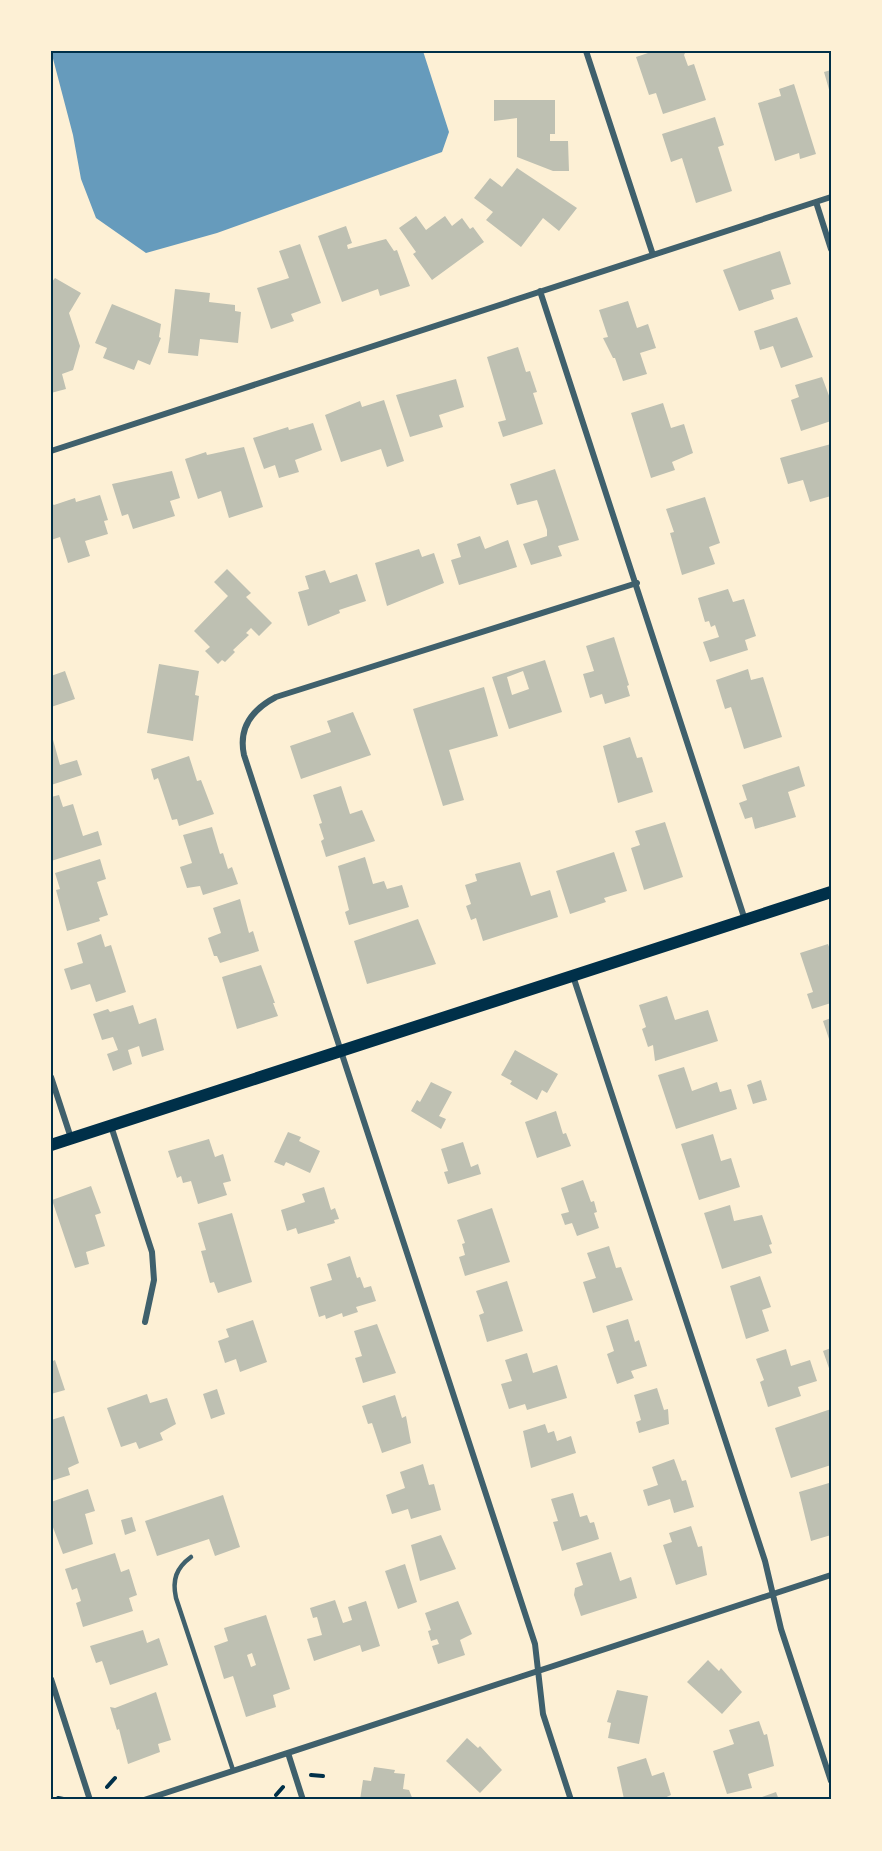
<svg xmlns="http://www.w3.org/2000/svg" width="882" height="1851" font-family="Inter,sans-serif">
  <rect width="100%" height="100%" fill="#fdf0d5"/>
  <path fill="#669bbc" d="M51 51H423L449 132 442 152 217 233 146 253 96 218 81 179 73 135Z"/>
  <path fill="#bec0b2" fill-rule="evenodd" d="M654 51H686L684 55 688 66 694 64 706 100 663 114 656 93 649 95 636 57Z
    M831 70V93H830L824 72Z
    M794 84 816 154 800 159 799 153 775 161 758 103 781 96 779 89Z
    M494 100H555V134H550V141H568L569 171H553L517 157V118L494 121Z
    M715 117 724 145 718 147 732 191 696 203 682 158 671 162 662 134Z
    M517 168 577 208 559 231 543 218 521 247 486 220 493 212 474 198 490 178 502 187Z
    M416 216 426 230 445 216 452 226 462 218 470 229 473 227 484 242 432 280 413 254 416 252 399 228Z
    M346 226 352 243 347 245 348 249 386 239 394 251 397 250 410 286 380 296 378 289 342 302 318 236Z
    M300 244 321 303 291 314 294 321 271 329 257 288 289 278 279 251Z
    M780 251 791 284 771 290 774 299 739 311 723 270Z
    M55 278 81 293 69 313 80 346 73 370 62 374 66 389 51 393V283Z
    M175 289 210 293 209 302 235 305V311L241 312 238 343 200 339 198 356 168 353Z
    M628 301 637 328 648 324 656 348 640 353 647 374 623 381 615 358H613L603 338 608 337 599 310Z
    M112 304 161 324 159 337 161 338 150 365 138 360 134 370 103 358 107 348 95 343Z
    M797 317 813 357 781 368 773 346 760 350 754 331Z
    M518 347 526 372 530 371 537 392 533 393 543 424 503 437 498 422 506 420 487 357Z
    M822 377 831 401V421L801 431 791 400 799 397 795 385Z
    M456 379 464 407 439 415 443 427 410 437 396 395Z
    M384 400 404 461 387 467 381 449 341 462 325 415 360 401 362 407Z
    M663 403 671 428 684 424 693 453 672 462 675 470 651 478 631 413Z
    M313 423 322 450 295 460 299 472 279 478 275 465 264 469 253 438 288 427 289 430Z
    M831 444V496L810 502 803 480 788 484 780 458Z
    M244 447 263 507 229 518 221 491 198 499 185 459 206 452 207 455Z
    M555 469 579 540 558 546 562 556 531 565 523 544 547 536V530L537 500 517 505 510 484Z
    M172 471 180 498 170 501 175 516 133 529 128 514 122 516 112 484Z
    M100 495 108 520 104 521 108 534 85 541 90 556 68 563 60 537 51 540V503L54 505 75 498 76 502Z
    M705 497 720 543 709 547 715 564 682 575 670 533 674 532 666 509Z
    M480 536 485 549 508 540 517 567 459 585 451 560 461 557 457 544Z
    M419 549 422 557 434 553 444 583 387 606 375 563Z
    M227 569 251 593 246 597 272 623 259 636 251 628 246 633 249 635 233 650 235 652 225 662 222 660 218 664 205 651 210 647 194 631 228 596 214 582Z
    M325 570 330 583 357 574 366 601 339 610 340 613 308 626 298 592 309 589 305 576Z
    M728 589 733 602 744 599 756 636 745 640 748 650 710 662 703 642 719 637 715 625 711 627 709 621 705 622 698 598Z
    M614 637 629 685 627 686 630 696 605 704 602 694 590 698 583 674 594 671 586 646Z
    M545 660 562 712 509 729 492 677ZM523 671 529 689 512 695 507 677Z
    M159 664 199 671 195 695 199 696 193 741 147 733Z
    M748 669 751 680 763 677 782 737 744 749 731 707 725 709 716 680Z
    M65 671 75 699 51 707V676Z
    M484 687 498 736 449 750 464 800 443 806 413 709Z
    M353 712 371 755 301 779 290 746 331 732 327 721Z
    M52 736 60 765 77 760 82 775 51 785Z
    M630 737 637 758 642 757 653 792 618 803 603 746Z
    M189 756 197 781 201 780 214 814 179 826 177 819 172 820 158 778 154 780 151 769Z
    M799 766 805 786 788 792 796 817 755 829 752 817 745 819 739 803 747 800 742 785Z
    M341 786 350 814 362 810 375 841 326 857 321 841 324 839 319 824 322 823 313 795Z
    M59 795 63 807 73 804 83 836 98 831 102 845 51 861V797Z
    M665 822 683 877 644 890 631 848 640 845 635 831Z
    M212 827 220 854 223 853 228 869 232 867 238 884 203 895 200 886 187 888 180 867 192 863 183 835Z
    M614 852 627 891 604 898 606 902 570 914 556 871Z
    M365 857 373 884 384 881 387 889 402 885 409 907 349 925 345 912 349 910 338 866Z
    M100 859 106 879 97 882 108 915 99 918 100 921 67 931 56 890 60 889 55 873Z
    M520 862 531 896 550 890 558 917 483 941 476 918 471 920 466 906 471 904 465 885 477 881 475 874Z
    M240 899 249 933 253 931 259 951 220 963 217 956H214L208 938 221 933 213 908Z
    M418 919 436 964 367 984 354 941Z
    M101 934 105 947 111 945 126 992 96 1002 90 984 71 990 64 969 83 963 77 943Z
    M828 944 831 952V1003L812 1009 807 994 813 992 800 953Z
    M261 965 275 1003H273L278 1016 237 1029 222 977Z
    M667 996 675 1020 708 1010 718 1041 655 1061 653 1045 648 1047 642 1029 646 1027 639 1005Z
    M133 1005 139 1024 156 1018 164 1050 142 1057 139 1046 128 1050 132 1064 113 1071 107 1054 118 1050 113 1037 102 1040 93 1014 108 1009 110 1012Z
    M831 1018V1045L823 1021Z
    M515 1050 558 1074 547 1093 542 1090 537 1100 510 1084 512 1081 501 1075Z
    M684 1067 692 1091 717 1082 720 1092 731 1089 737 1109 676 1129 658 1075Z
    M761 1080 767 1100 753 1104 747 1085Z
    M431 1082 452 1092 439 1116 446 1119 441 1129 411 1111 417 1100 420 1102Z
    M556 1111 563 1134 566 1133 571 1146 537 1158 525 1122Z
    M288 1132 301 1137 299 1141 320 1151 310 1173 286 1162 284 1166 274 1162Z
    M713 1134 721 1161 731 1158 740 1187 699 1200 681 1144Z
    M209 1139 215 1157 223 1154 231 1181 223 1183 227 1195 198 1204 191 1181 183 1183 181 1176 177 1178 168 1151Z
    M463 1142 471 1167 478 1164 481 1174 448 1184 444 1172 448 1171 441 1149Z
    M583 1180 591 1202 594 1201 597 1212 594 1213 599 1228 577 1236 572 1223 565 1225 561 1214 569 1212 561 1188Z
    M91 1186 101 1213 95 1215 105 1246 86 1252 89 1264 75 1268 52 1200Z
    M324 1187 331 1210 335 1208 339 1219 334 1220 335 1223 298 1234 296 1228 287 1231 281 1210 305 1202 302 1194Z
    M730 1205 734 1221 762 1215 772 1244 769 1245 772 1253 722 1269 704 1213Z
    M492 1208 510 1262 465 1276 459 1257 465 1255 462 1244 465 1243 457 1220Z
    M232 1213 252 1282 218 1293 214 1282 210 1283 201 1251 206 1250 198 1223Z
    M609 1246 616 1268 621 1267 633 1300 593 1313 583 1282 596 1278 587 1253Z
    M350 1256 357 1278 360 1277 364 1288 371 1286 376 1301 356 1307 358 1312 343 1317 342 1313 326 1319 325 1315 319 1317 310 1287 332 1280 327 1264Z
    M760 1276 771 1307 762 1310 769 1331 746 1339 730 1286Z
    M507 1281 523 1331 487 1342 479 1315 484 1313 476 1291Z
    M628 1319 635 1342 639 1340 647 1366 631 1371 634 1378 617 1384 607 1354 614 1351 606 1326Z
    M253 1320 267 1362 240 1372 236 1359 225 1363 218 1341 229 1337 226 1329Z
    M377 1324 396 1373 363 1383 355 1358 362 1356 354 1331Z
    M831 1348V1374L823 1351Z
    M786 1349 791 1366 810 1360 817 1381 798 1387 801 1396 768 1407 760 1382 764 1380 756 1359Z
    M527 1353 533 1373 557 1365 567 1398 527 1410 525 1404 509 1409 501 1384 512 1381 505 1360Z
    M55 1360 65 1390 51 1394V1362Z
    M657 1388 664 1410 668 1409 669 1424 639 1433 636 1422 641 1420 634 1395Z
    M217 1389 225 1414 211 1419 203 1394Z
    M147 1394 150 1403 167 1398 176 1424 160 1433 163 1440 139 1449 136 1442 121 1447 107 1408Z
    M395 1395 402 1418 406 1416 411 1443 382 1453 372 1423 368 1424 362 1406Z
    M831 1409V1465L791 1478 775 1428Z
    M64 1416 79 1463 68 1468 70 1475 51 1481V1420Z
    M545 1424 548 1433 554 1431 557 1441 571 1436 576 1453 531 1468 523 1431Z
    M674 1459 682 1481 686 1480 694 1507 674 1513 670 1499 648 1506 643 1490 658 1485 652 1467Z
    M423 1464 429 1485 434 1484 441 1510 411 1519 408 1509 392 1514 386 1495 405 1488 400 1472Z
    M829 1483 831 1535 811 1541 799 1492Z
    M88 1489 95 1511 85 1514 93 1544 63 1554 51 1522V1502Z
    M573 1493 580 1517 587 1515 590 1523 594 1522 599 1539 562 1551 553 1522 558 1521 551 1499Z
    M223 1495 240 1547 215 1556 209 1539 157 1556 145 1521Z
    M132 1517 136 1531 125 1535 121 1520Z
    M691 1526 698 1547 702 1546 707 1575 676 1585 663 1545 672 1542 669 1533Z
    M441 1535 456 1569 420 1581 411 1545Z
    M611 1552 620 1581 631 1577 637 1598 581 1616 574 1595 575 1588 583 1585 576 1563Z
    M115 1553 121 1572 129 1569 137 1595 129 1598 133 1611 83 1627 76 1603 81 1601 77 1588 72 1590 65 1569Z
    M405 1564 417 1602 398 1609 385 1571Z
    M335 1600 343 1623 352 1620 348 1607 366 1601 380 1646 362 1652 360 1645 314 1661 307 1639 322 1635 317 1617 313 1618 310 1608Z
    M458 1601 472 1634 460 1640 465 1655 438 1664 432 1646 439 1644 437 1639 431 1641 428 1631 431 1630 425 1613Z
    M266 1615 290 1689 273 1695 276 1707 246 1717 233 1676 224 1679 214 1646 228 1641 224 1628ZM252 1653 256 1665 251 1667 247 1655Z
    M143 1630 147 1643 159 1638 168 1665 110 1685 102 1661 96 1663 90 1646Z
    M708 1660 719 1671 721 1668 742 1692 722 1714 687 1682Z
    M617 1690 648 1696 639 1744 608 1738 611 1723 607 1722Z
    M156 1692 171 1740 158 1744 160 1752 128 1764 119 1729 117 1730 110 1707 115 1708Z
    M759 1721 764 1735 767 1734 774 1766 748 1774 752 1788 727 1794 713 1751 734 1744 729 1730Z
    M467 1738 478 1748 480 1746 502 1770 480 1793 446 1761Z
    M646 1758 652 1776 664 1772 671 1795 660 1800 624 1799 617 1767Z
    M374 1767 395 1770 394 1773 405 1774 403 1789 409 1790 413 1800H360L363 1780 371 1781Z
    M776 1792 779 1800H754Z"/>
  <g fill="none" stroke-linecap="round" stroke-linejoin="round">
    <path stroke="#003049" stroke-width="4" d="M311 1775 323 1776
      M107 1787 115 1778
      M276 1795 283 1787
      M58 1798 69 1800"/>
    <path stroke="#3f606c" stroke-width="4.5" d="M191 1557C176 1568 172 1580 176 1598L233 1770"/>
    <path stroke="#3f606c" stroke-width="6" d="M586 51 653 255
      M816 202 831 249
      M540 291 745 920
      M51 451 831 197
      M573 976 765 1561 781 1629 831 1781
      M51 1077 71 1138
      M111 1126 152 1252 154 1280 145 1322
      M51 1679 90 1800
      M288 1753 303 1800
      M144 1800 831 1575
      M571 1800 543 1714 535 1644 244 755C238 727 253 709 276 697L637 583"/>
    <path stroke="#003049" stroke-width="12" d="M51 1145 831 892"/>
  </g>
  <rect width="882" height="1851" fill="none" stroke="#fdf0d5" stroke-width="105"/>
  <rect x="52" y="52" width="778" height="1746" fill="none" stroke="#003049" stroke-width="2"/>
</svg>
